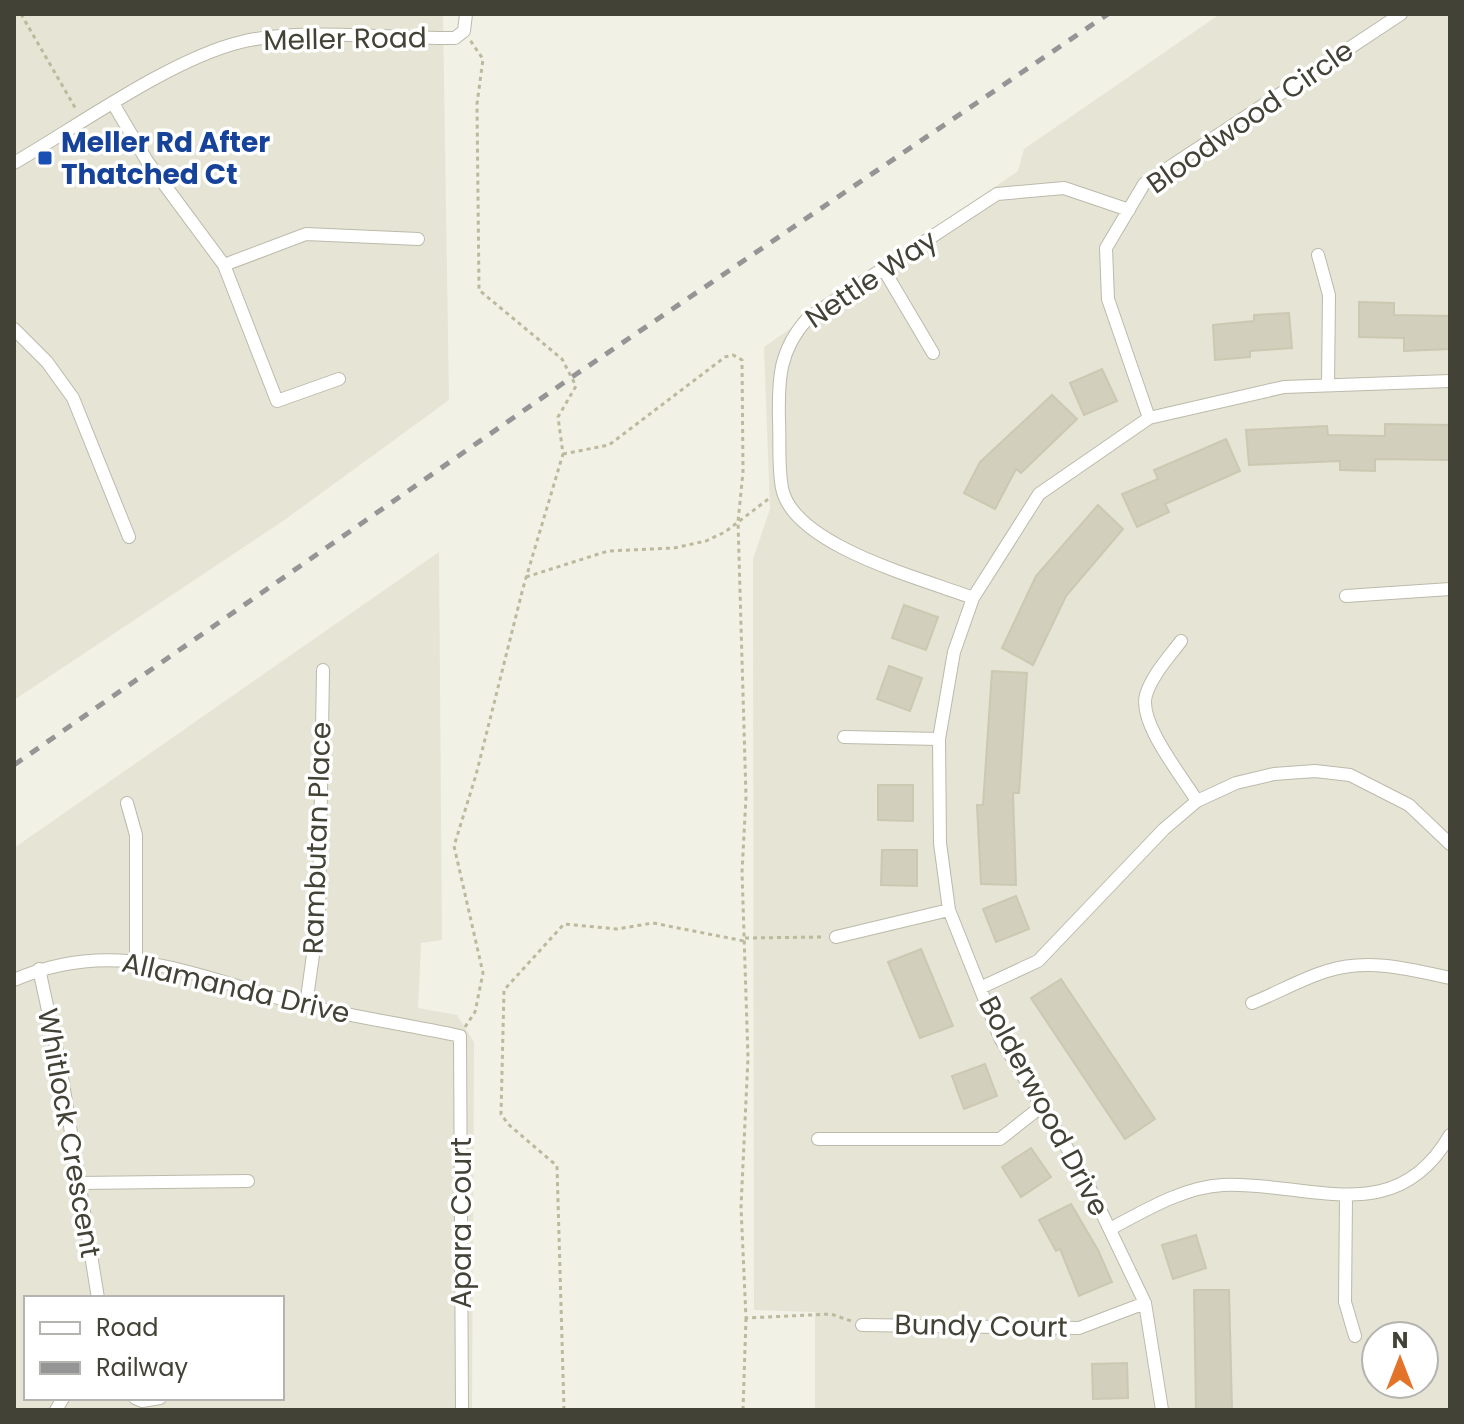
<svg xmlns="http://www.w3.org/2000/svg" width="1464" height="1424" font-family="Poppins,sans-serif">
  <rect width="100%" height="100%" fill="#f1f1e6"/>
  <path fill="#e5e4d5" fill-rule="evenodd" d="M14 14H443L449 400 283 521 14 700Z
    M1220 14H1450V1410H815V1312L754 1310 753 559 770 509 764 347 1018 171 1024 149ZM1376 1336H1424V1384H1376Z
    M439 552 442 940 421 943 418 1008 457 1015 474 1042 472 1410H14V848ZM26 1298H282V1398H26Z"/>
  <path fill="#d2cfbd" stroke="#ccc8b1" stroke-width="2" d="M1359 302 1394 303V315L1450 316V349L1404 351V338L1359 337Z
    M1289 313 1292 348 1250 351V357L1215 360 1213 325 1254 321V315Z
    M1102 369 1117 401 1084 415 1070 383Z
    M1052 395 1077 419 1021 473 1016 469 995 509 964 493 980 462Z
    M1385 424 1450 425V460L1375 459V471L1340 470V461L1249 465 1246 430 1327 426 1328 435 1385 436Z
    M1226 439 1240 471 1165 504 1169 512 1137 527 1122 494 1158 479 1154 470Z
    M1098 505 1123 529 1066 596 1033 665 1002 648 1036 576Z
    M904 605 938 617 926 650 892 638Z
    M889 666 922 678 910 711 877 699Z
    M992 671 1027 673 1019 793H1013L1016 885 981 884 977 805H983Z
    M878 785H913V821L878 820Z
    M882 850H917V886L881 885Z
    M1016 896 1029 929 996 942 983 909Z
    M921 949 953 1026 920 1038 888 962Z
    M1061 979 1155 1119 1125 1139 1031 998Z
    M985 1064 997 1096 964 1109 952 1076Z
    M1031 1148 1051 1177 1021 1197 1002 1167Z
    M1071 1204 1098 1250 1112 1282 1079 1296 1060 1249 1056 1251 1039 1220Z
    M1196 1235 1206 1268 1173 1279 1162 1245Z
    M1194 1290H1229L1232 1410H1196Z
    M1127 1363 1128 1398 1093 1399 1092 1364Z"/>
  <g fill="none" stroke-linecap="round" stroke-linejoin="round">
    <g stroke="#bcbaaa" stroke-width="14">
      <path id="minor" d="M114 105 147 161 224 265 277 401 339 379
        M14 163C78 126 171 59 241 42 302 27 390 39 455 38L464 31 466 14
        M1318 255 1329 295 1328 385
        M224 265 306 234 418 239
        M884 270 933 353
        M14 329 47 362 73 398 129 537
        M1149 418 1108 299 1106 248 1144 184 1401 14
        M1346 596 1450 589
        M973 598C924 579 793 546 782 488 778 467 780 442 779 420 778 379 779 350 808 318L997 194 1064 188 1129 210
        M1181 641C1169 657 1152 675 1146 695 1138 723 1182 776 1197 801
        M844 737 939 739
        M127 803 136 835V959
        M836 937 949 910
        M39 969 60 1065 98 1298
        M14 980C120 934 200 979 304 1005 355 1017 408 1025 460 1036L462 1410
        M980 988 1038 961 1164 829 1197 801 1236 783 1274 774 1315 771 1350 775 1409 805 1450 844
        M1252 1003C1277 993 1301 979 1327 971 1368 958 1409 969 1450 978
        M306 1005 319 912 323 670
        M818 1139H1000L1042 1106
        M79 1183 248 1181
        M1346 1197 1345 1302 1355 1336
        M1110 1229C1144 1211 1183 1187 1223 1185 1308 1181 1395 1231 1450 1135
        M862 1325 1079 1328 1145 1303
        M135 1398 142 1401 160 1398
        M56 1410 63 1398
        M1162 1410 1145 1303 1084 1176 1000 1038 949 910 940 843 939 739 954 652 973 598 1039 494 1149 418 1284 387 1450 381"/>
    </g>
    <path stroke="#bcb99d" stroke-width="3" stroke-dasharray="4 4" stroke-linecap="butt" d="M21 14 77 111
      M563 454 609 445 725 357 733 355 742 360 743 472 738 522 746 797 742 872 748 1058 741 1207 746 1318 831 1314 851 1321
      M526 577 608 551 674 548 706 541 725 532 771 497
      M745 938 825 937
      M465 1027 475 1012 483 973 454 846 476 775 523 588 563 454 558 417 576 386 562 359 479 290 477 104 483 59 470 40
      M564 1410 557 1166 508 1124 501 1114 504 990 564 924 617 929 653 923 744 941
      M743 1410 746 1318"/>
    <use href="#minor" stroke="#fff" stroke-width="12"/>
    <path stroke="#959595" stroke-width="5" stroke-dasharray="10 10" stroke-linecap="butt" d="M14 765 572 377 1108 14"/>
  </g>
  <rect fill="#1a4fb4" stroke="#fff" stroke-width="3" x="37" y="150" width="16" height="16" rx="4"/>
  <g text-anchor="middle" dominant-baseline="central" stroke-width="7" stroke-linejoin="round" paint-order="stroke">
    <g font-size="28" fill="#434236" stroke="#fff">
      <text transform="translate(345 39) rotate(-1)">Meller Road</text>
      <text transform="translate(1250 117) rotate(-35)">Bloodwood Circle</text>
      <text transform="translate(871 279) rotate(-34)">Nettle Way</text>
      <text transform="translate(317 838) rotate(-88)">Rambutan Place</text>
      <text transform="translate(236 988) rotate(13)">Allamanda Drive</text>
      <text transform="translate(1044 1106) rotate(62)">Bolderwood Drive</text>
      <text transform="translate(69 1133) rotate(80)">Whitlock Crescent</text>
      <text transform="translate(461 1223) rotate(-90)">Apara Court</text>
      <text transform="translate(981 1326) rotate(1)">Bundy Court</text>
    </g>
    <g font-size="28" font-weight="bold" fill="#164399" stroke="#fff" text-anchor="start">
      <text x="61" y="142">Meller Rd After<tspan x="61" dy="32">Thatched Ct</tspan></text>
    </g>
  </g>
  <rect width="1464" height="1424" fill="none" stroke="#434236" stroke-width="32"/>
  <rect x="24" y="1296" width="260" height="104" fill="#ffffff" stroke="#b4b3af" stroke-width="2"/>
  <rect x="40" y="1322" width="40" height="12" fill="#ffffff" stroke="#b4b3af" stroke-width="2"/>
  <text x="96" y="1336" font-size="24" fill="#434236">Road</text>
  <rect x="40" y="1362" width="40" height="12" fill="#959595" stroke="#b4b3af" stroke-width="2"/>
  <text x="96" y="1376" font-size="24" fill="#434236">Railway</text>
  <g transform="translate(1400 1360)"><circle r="38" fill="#ffffff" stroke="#b4b3af" stroke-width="2"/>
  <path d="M0-6L14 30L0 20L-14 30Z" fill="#e4732a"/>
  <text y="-12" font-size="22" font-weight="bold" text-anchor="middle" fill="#434236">N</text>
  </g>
</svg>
